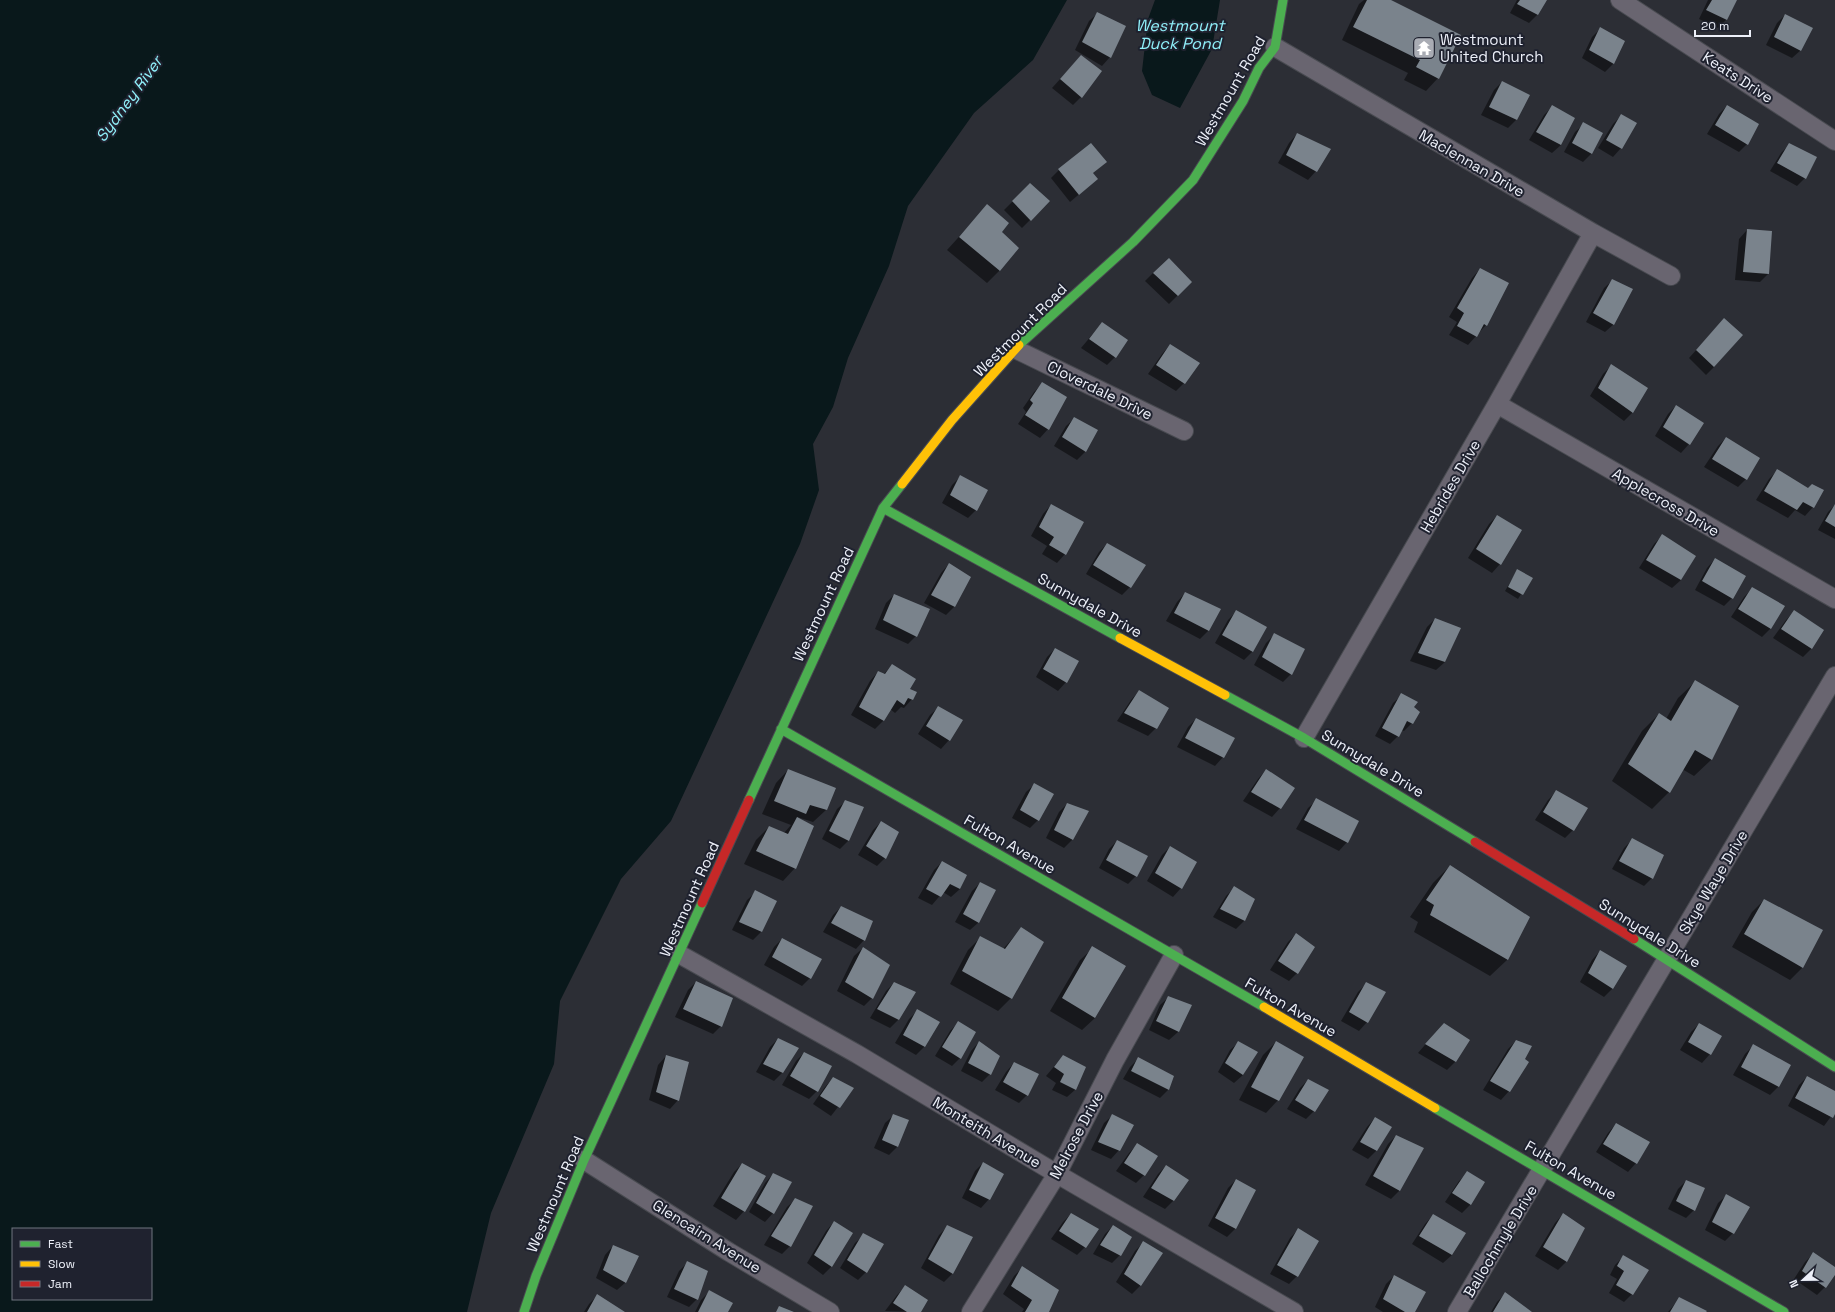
<svg xmlns="http://www.w3.org/2000/svg" width="1835" height="1312" font-family="'Space Grotesk',sans-serif">
  <rect width="100%" height="100%" fill="#2c2e35"/>
  <path fill="#09181b" fill-rule="evenodd" d="M0 0H1067L1033 60 974 113 908 206 889 266 848 358 833 407 813 444 819 490 800 544 671 821 621 879 560 1001 554 1064 491 1213 467 1312H0ZM13 1229H151V1299H13Z
    M1155 0H1220L1212 49 1180 108 1152 95 1142 71 1148 19Z"/>
  <path fill="#0007" d="M1364 0H1389L1438 78 1426 91 1404 80 1408 73 1342 40 1359 4Z
    M1517 0H1546L1537 15 1529 23 1510 13Z
    M1708 0H1735L1726 20 1718 28 1699 19Z
    M1098 13 1110 57 1102 66 1075 50 1089 21Z
    M1785 15 1801 50 1792 58 1766 45 1777 23Z
    M1600 29 1613 64 1605 72 1582 58 1592 37Z
    M1081 56V97L1073 105 1052 88Z
    M1502 82 1529 95 1516 120 1508 128 1481 115 1494 90Z
    M1727 106 1747 144 1739 152 1707 134 1719 114Z
    M1552 107 1561 145 1552 153 1529 140 1544 115Z
    M1621 116 1635 124 1621 148 1613 157 1598 148 1613 124Z
    M1584 124 1602 133 1591 154 1583 162 1564 152 1575 132Z
    M1297 134 1316 171 1308 180 1278 163 1289 143Z
    M1789 145 1805 178 1797 186 1770 171 1781 153Z
    M1106 162 1092 174 1097 179 1070 202 1051 178 1059 170Z
    M1030 184V220L1022 228 1004 210Z
    M987 206 1001 232 1000 270 987 283 947 250Z
    M1747 230 1768 274 1760 282 1735 280 1739 239Z
    M1480 269 1486 325 1468 345 1449 335 1457 322 1449 317 1472 278Z
    M1153 273 1191 282 1169 304 1145 281Z
    M1613 280 1614 324 1605 332 1586 322 1604 288Z
    M1724 319 1714 367 1706 375 1689 358Z
    M1102 323 1115 357 1107 365 1081 348Z
    M1170 345 1184 383 1176 391 1148 374 1162 354Z
    M1611 366 1646 388 1632 413 1624 421 1590 396 1603 374Z
    M1042 384 1066 398 1048 429 1040 438 1018 424 1026 412 1023 408 1034 392Z
    M1676 406 1703 423 1689 444 1681 453 1655 436 1668 414Z
    M1075 418 1085 452 1077 460 1054 446 1066 426Z
    M1726 438 1746 479 1738 487 1704 467 1718 446Z
    M1777 471 1808 489 1813 507 1805 516 1795 510 1788 518 1756 500 1769 479Z
    M960 477 976 510 968 518 942 503 952 485Z
    M1051 505 1065 554 1057 563 1042 554 1047 546 1031 536 1043 514Z
    M1835 505V539L1818 530 1828 512Z
    M1497 516 1500 564 1492 573 1468 558 1489 524Z
    M1662 536 1681 580 1672 588 1639 568 1654 544Z
    M1107 544 1130 587 1122 595 1086 574 1099 552Z
    M1715 559 1732 598 1724 606 1695 590 1707 568Z
    M949 564 969 577 954 607 946 615 924 603 941 573Z
    M1517 571 1531 578 1518 599 1505 591Z
    M1752 589 1783 606 1770 629 1762 637 1731 617 1744 597Z
    M1185 593 1220 610 1208 631 1200 639 1166 621 1177 602Z
    M894 595 916 636 908 644 875 629 886 603Z
    M1236 612 1266 628 1252 652 1244 660 1215 643 1228 620Z
    M1794 612 1822 631 1811 649 1803 657 1773 638 1786 620Z
    M1435 619 1445 662 1436 670 1410 661 1427 627Z
    M1274 635 1291 674 1283 682 1254 665 1266 643Z
    M1055 649 1066 682 1058 691 1036 677 1047 657Z
    M892 665 909 690 912 699 904 708 901 707 895 713 890 709 883 721 875 729 851 715 870 681 878 672 884 674Z
    M1695 682 1738 706 1711 760 1694 776 1682 769 1669 792 1652 809 1612 781 1642 731 1659 714 1666 719 1678 698Z
    M1139 691 1156 728 1148 736 1117 721 1131 700Z
    M1402 695 1412 723 1404 731 1401 730 1398 736 1390 744 1375 736 1393 703Z
    M939 707 949 740 941 749 918 734 930 715Z
    M1196 719 1223 757 1215 766 1177 747 1188 727Z
    M788 770 826 810 813 822 797 817 795 868 783 881 744 864 756 840 769 827 784 833 791 825 762 814 776 783Z
    M1266 770 1280 808 1272 817 1243 801 1258 779Z
    M1035 784 1038 820 1030 828 1012 818 1026 792Z
    M1557 791 1573 830 1565 838 1535 820 1548 800Z
    M1317 800 1358 821 1347 842 1339 851 1296 829 1308 808Z
    M846 801 848 841 840 849 822 839 837 809Z
    M1067 804 1087 812 1072 840 1064 848 1046 838 1059 812Z
    M881 822 885 858 877 866 858 855 873 830Z
    M1632 840 1652 878 1644 886 1612 869 1624 848Z
    M1117 841 1136 876 1128 884 1099 868 1109 849Z
    M1170 847 1196 863 1181 888 1173 897 1147 881 1162 855Z
    M942 862 966 875 960 889 951 897 943 892 932 905 918 898 934 870Z
    M1450 866 1528 917 1507 960 1490 976 1414 932 1418 922 1410 917 1433 883Z
    M980 883 979 922 970 930 955 922 972 891Z
    M1234 888 1254 899 1244 921 1236 929 1213 917 1226 896Z
    M756 892 776 902 761 932 753 940 732 930 747 900Z
    M1764 900 1802 968 1790 980 1732 947 1752 912Z
    M841 907 872 921 864 940 856 949 823 932 833 915Z
    M1021 929 1011 998 998 1011 950 984 968 950 980 938 1003 949Z
    M1296 934 1297 973 1289 981 1270 970 1288 942Z
    M782 939 810 978 802 986 764 965 774 947Z
    M863 948 872 998 864 1006 837 991 854 956Z
    M1093 948 1095 1018 1082 1030 1050 1011 1080 960Z
    M1600 951 1625 967 1612 989 1604 997 1580 982 1592 960Z
    M696 982 721 1026 713 1034 675 1017 688 990Z
    M894 983 899 1019 890 1028 870 1018 886 991Z
    M1366 984 1384 992 1367 1022 1359 1031 1341 1021 1358 992Z
    M1169 997 1190 1006 1178 1032 1169 1040 1149 1030 1160 1005Z
    M917 1011 939 1022 924 1047 916 1055 895 1043 909 1019Z
    M958 1023 960 1058 952 1066 935 1056 950 1031Z
    M1699 1024 1710 1054 1702 1063 1680 1050 1691 1032Z
    M1436 1032 1455 1062 1447 1070 1418 1053Z
    M778 1039 798 1048 782 1073 774 1081 756 1072 770 1047Z
    M1516 1041 1509 1091 1501 1100 1483 1090 1508 1049Z
    M979 1042 990 1074 982 1082 961 1071 971 1051Z
    M1239 1042 1256 1052 1243 1075 1234 1083 1218 1072 1230 1050Z
    M1276 1042 1278 1100 1266 1113 1239 1100 1263 1055Z
    M1753 1046 1790 1065 1778 1087 1770 1095 1733 1075 1745 1054Z
    M804 1053 817 1091 809 1099 782 1085 796 1061Z
    M666 1056 678 1100 670 1109 649 1100 658 1065Z
    M1063 1056 1076 1089 1067 1097 1052 1090 1056 1083 1046 1076Z
    M1138 1059 1173 1076 1168 1090 1160 1098 1123 1079 1130 1067Z
    M1014 1063 1027 1095 1019 1103 995 1090 1006 1072Z
    M1807 1077 1835 1092V1111L1824 1126 1788 1106 1799 1085Z
    M833 1078 852 1089 831 1116 813 1104 825 1087Z
    M1308 1080 1314 1111 1306 1119 1287 1109 1300 1088Z
    M894 1115 908 1121 897 1147 889 1155 874 1148 885 1123Z
    M1113 1115 1119 1150 1111 1159 1091 1150 1104 1123Z
    M1375 1118 1391 1127 1376 1151 1368 1159 1352 1150 1367 1127Z
    M1616 1124 1648 1143 1636 1163 1628 1172 1596 1152 1608 1133Z
    M1396 1136 1423 1149 1399 1191 1391 1199 1365 1185 1388 1144Z
    M1137 1145 1144 1175 1136 1183 1116 1171 1129 1153Z
    M983 1163 1003 1174 989 1199 981 1208 962 1198 975 1171Z
    M742 1164 744 1211 736 1220 713 1206 734 1172Z
    M1166 1166 1187 1181 1173 1201 1165 1209 1143 1197 1158 1174Z
    M1468 1173 1470 1205 1462 1213 1445 1202 1459 1181Z
    M773 1174V1213L765 1222 749 1212 765 1183Z
    M1236 1180 1255 1191 1235 1229 1227 1237 1208 1226 1228 1188Z
    M1686 1181 1694 1210 1686 1218 1668 1209 1678 1189Z
    M1727 1195 1733 1233 1725 1241 1705 1230 1718 1203Z
    M796 1199 790 1246 782 1254 764 1245 787 1207Z
    M1071 1214 1085 1247 1077 1255 1051 1239 1063 1222Z
    M1563 1214 1584 1229 1566 1262 1558 1270 1535 1256 1555 1223Z
    M1433 1215 1452 1255 1443 1263 1412 1244 1425 1224Z
    M834 1222 852 1233 831 1267 823 1275 807 1263 826 1231Z
    M948 1226 971 1238 952 1274 944 1282 921 1268 939 1235Z
    M1113 1226 1120 1255 1112 1263 1093 1254 1105 1234Z
    M1298 1230 1297 1276 1289 1284 1270 1274 1290 1238Z
    M864 1235 866 1272 858 1280 840 1268 855 1243Z
    M1143 1243 1162 1254 1140 1286 1132 1294 1116 1282 1135 1251Z
    M613 1246 626 1282 617 1290 596 1278 605 1255Z
    M1813 1254 1835 1268V1273L1825 1287 1817 1295 1794 1279 1805 1262Z
    M1623 1257 1632 1294 1624 1302 1609 1293 1617 1279 1610 1275 1615 1265Z
    M688 1262 697 1299 689 1307 667 1297 679 1271Z
    M1022 1268 1048 1312H1022L1024 1309 1003 1294 1014 1276Z
    M1394 1276 1414 1312H1383L1375 1307 1386 1284Z
    M905 1287 920 1312 885 1311 897 1295Z
    M710 1291 727 1312H695L701 1300Z
    M1505 1294 1530 1312H1491L1497 1302Z
    M597 1296 623 1312H584L589 1304Z
    M1680 1298 1704 1312H1668Z"/>
  <path fill="#7a838c" d="M1367 0H1391L1461 35 1439 79 1416 67 1420 60 1353 27Z
    M1520 0H1547L1538 15 1517 4Z
    M1712 0H1737L1727 20 1706 10Z
    M1097 12 1126 26 1111 58 1082 42Z
    M1785 14 1813 28 1801 51 1774 37Z
    M1600 27 1625 41 1614 64 1589 50Z
    M1081 55 1102 71 1082 98 1060 79Z
    M1502 81 1530 95 1517 120 1489 107Z
    M1552 105 1575 118 1561 145 1536 132Z
    M1727 105 1759 124 1748 145 1715 125Z
    M1621 114 1637 123 1622 149 1606 140Z
    M1583 122 1603 133 1592 154 1572 143Z
    M1297 133 1331 149 1317 172 1286 155Z
    M1091 143 1107 162 1093 173 1098 179 1079 195 1058 169Z
    M1789 143 1817 157 1806 179 1777 163Z
    M1030 183 1050 201 1031 221 1012 201Z
    M987 204 1009 223 1002 232 1019 248 1000 271 959 237Z
    M1747 229 1772 231 1769 274 1743 272Z
    M1169 258 1192 282 1178 296 1153 273Z
    M1480 268 1509 283 1487 326 1484 324 1477 337 1457 326 1464 313 1457 308Z
    M1612 279 1633 289 1614 325 1593 313Z
    M1724 318 1743 335 1714 367 1696 350Z
    M1102 322 1128 340 1116 358 1089 339Z
    M1170 344 1200 363 1185 384 1156 365Z
    M1611 364 1648 388 1633 413 1598 388Z
    M1042 382 1067 397 1049 430 1025 415 1033 403 1030 400Z
    M1676 405 1704 423 1690 445 1663 427Z
    M1074 417 1098 430 1086 452 1062 437Z
    M1726 437 1760 458 1747 480 1712 459Z
    M1777 469 1808 488 1812 484 1824 490 1814 508 1803 502 1797 510 1764 491Z
    M960 475 988 490 977 511 950 495Z
    M1051 504 1084 522 1066 555 1049 545 1054 537 1039 527Z
    M1835 504V527L1825 521Z
    M1497 515 1522 530 1501 565 1476 549Z
    M1662 534 1696 556 1681 580 1646 560Z
    M1107 543 1146 565 1131 588 1093 565Z
    M1715 558 1746 576 1733 599 1702 581Z
    M949 563 971 577 955 607 931 595Z
    M1517 569 1533 578 1523 595 1508 587Z
    M1752 587 1785 606 1771 629 1738 609Z
    M1185 592 1221 609 1209 631 1174 613Z
    M894 594 930 609 917 637 883 620Z
    M1236 610 1267 627 1253 652 1222 635Z
    M1794 610 1824 630 1812 649 1781 629Z
    M1435 618 1461 628 1445 662 1418 653Z
    M1274 633 1305 649 1292 675 1262 657Z
    M1055 648 1079 661 1067 683 1043 669Z
    M892 664 916 679 910 689 917 692 913 700 908 698 904 705 897 700 884 721 859 707 878 671 885 674Z
    M1695 680 1739 706 1712 760 1695 750 1670 793 1628 764 1659 713 1671 721Z
    M1139 690 1169 708 1157 729 1124 713Z
    M1401 693 1418 702 1414 707 1420 712 1413 724 1407 721 1399 737 1382 728Z
    M938 706 963 720 950 741 926 726Z
    M1196 718 1235 738 1224 758 1185 738Z
    M788 769 836 788 827 810 810 805 806 814 774 801Z
    M1266 769 1295 788 1281 809 1251 792Z
    M1034 783 1054 794 1039 821 1020 810Z
    M1556 790 1588 808 1574 831 1543 812Z
    M1316 798 1359 821 1348 843 1304 820Z
    M845 800 864 807 849 841 829 831Z
    M1067 803 1089 811 1073 840 1054 830Z
    M797 817 814 826 796 869 756 851 769 826 788 834Z
    M881 821 899 832 886 859 866 846Z
    M1632 838 1664 855 1653 879 1619 861Z
    M1117 840 1148 856 1137 877 1106 860Z
    M1170 846 1197 862 1182 889 1155 873Z
    M942 861 967 875 960 889 950 884 941 897 926 889Z
    M1450 865 1530 917 1508 960 1430 915 1434 905 1426 900Z
    M980 882 996 890 979 923 963 914Z
    M1234 886 1255 899 1245 921 1220 909Z
    M755 890 777 901 762 932 739 922Z
    M1764 899 1823 930 1803 968 1744 934Z
    M841 906 873 921 865 941 831 923Z
    M1021 927 1044 942 1012 999 962 971 980 936 1005 949Z
    M1296 933 1315 947 1298 974 1278 961Z
    M782 938 822 959 811 979 772 957Z
    M1092 946 1126 966 1095 1018 1062 998Z
    M863 947 890 965 873 999 845 982Z
    M1600 950 1627 966 1613 989 1588 973Z
    M696 981 733 998 722 1027 683 1009Z
    M894 982 916 992 899 1020 877 1009Z
    M1366 982 1386 992 1368 1023 1349 1012Z
    M1168 996 1192 1005 1179 1032 1156 1021Z
    M917 1009 940 1022 925 1047 903 1035Z
    M958 1021 976 1032 961 1059 942 1047Z
    M1444 1023 1470 1040 1456 1062 1425 1044Z
    M1699 1023 1722 1036 1711 1055 1688 1042Z
    M778 1038 799 1048 783 1073 763 1064Z
    M1516 1040 1532 1046 1525 1059 1529 1062 1510 1092 1490 1081Z
    M979 1041 1000 1056 991 1075 968 1063Z
    M1238 1041 1258 1052 1243 1075 1225 1063Z
    M1276 1041 1304 1057 1279 1101 1251 1087Z
    M1753 1044 1791 1065 1779 1087 1741 1067Z
    M804 1052 832 1066 818 1092 790 1076Z
    M666 1055 689 1062 679 1101 656 1092Z
    M1063 1055 1086 1067 1076 1090 1060 1082 1064 1074 1054 1067Z
    M1138 1057 1174 1076 1169 1090 1131 1071Z
    M1014 1062 1039 1074 1028 1096 1003 1082Z
    M1807 1076 1835 1091V1114L1833 1118 1795 1098Z
    M833 1077 854 1088 840 1108 820 1096Z
    M1308 1079 1329 1090 1315 1112 1295 1100Z
    M893 1114 909 1120 898 1147 882 1140Z
    M1112 1114 1134 1125 1120 1151 1098 1142Z
    M1375 1117 1392 1127 1377 1151 1360 1142Z
    M1616 1123 1650 1142 1637 1164 1603 1144Z
    M1396 1135 1424 1148 1400 1191 1373 1176Z
    M1137 1143 1158 1156 1145 1176 1124 1163Z
    M983 1162 1004 1174 990 1200 969 1190Z
    M742 1163 766 1176 745 1212 721 1198Z
    M1166 1165 1189 1180 1174 1201 1151 1188Z
    M1467 1171 1485 1182 1471 1205 1452 1193Z
    M773 1173 792 1182 774 1214 756 1203Z
    M1236 1179 1256 1190 1236 1229 1215 1218Z
    M1686 1180 1705 1188 1695 1211 1676 1201Z
    M1726 1194 1750 1207 1734 1234 1712 1222Z
    M795 1198 813 1206 791 1247 771 1236Z
    M1071 1213 1099 1229 1086 1248 1059 1231Z
    M1563 1213 1585 1228 1567 1262 1543 1247Z
    M1433 1214 1466 1233 1452 1255 1419 1236Z
    M834 1221 853 1233 832 1267 814 1255Z
    M947 1225 973 1237 953 1274 928 1259Z
    M1113 1225 1132 1237 1121 1256 1100 1245Z
    M1298 1228 1319 1241 1298 1277 1277 1265Z
    M863 1233 884 1244 867 1273 847 1260Z
    M1143 1241 1163 1253 1141 1286 1124 1274Z
    M613 1245 639 1256 626 1283 603 1270Z
    M1813 1252 1835 1267V1275L1826 1288 1802 1271Z
    M1623 1255 1649 1270 1633 1295 1616 1285 1624 1271 1617 1266Z
    M687 1261 708 1271 698 1300 674 1289Z
    M1022 1266 1059 1290 1049 1312H1025L1032 1300 1011 1286Z
    M1394 1275 1426 1292 1415 1312H1405L1383 1299Z
    M905 1285 928 1300 921 1312H907L893 1303Z
    M709 1290 733 1303 728 1312H698Z
    M1505 1292 1532 1312H1493Z
    M597 1294 625 1312H587Z
    M1679 1297 1707 1311 1706 1312H1670Z
    M779 1306 794 1312H776Z"/>
  <g fill="none" stroke-linecap="round" stroke-linejoin="round">
    <g stroke="#484a50" stroke-width="20">
      <path id="street" d="M1620 0 1835 141
        M1275 47 1593 233 1671 276
        M1015 349 1184 431
        M1497 404 1835 599
        M1304 738 1497 404 1593 233
        M679 954 857 1054 1057 1174 1294 1312
        M584 1160 729 1252 830 1312
        M971 1312 1057 1174 1115 1060 1174 955
        M1457 1312 1835 676"/>
    </g>
    <g stroke="#484a50" stroke-width="11">
      <path id="fast" d="M1019 345 1133 242 1193 180 1243 101 1259 68 1275 47 1283 0
        M883 508 1120 638
        M1225 695 1304 738 1475 842
        M781 729 1264 1007
        M749 800 883 508 902 484
        M1634 939 1835 1067
        M1435 1108 1784 1312
        M524 1312 536 1276 584 1160 702 903"/>
    </g>
    <g stroke="#484a50" stroke-width="11">
      <path id="slow" d="M902 484 952 420 1019 345
        M1120 638 1225 695
        M1264 1007 1435 1108"/>
    </g>
    <g stroke="#484a50" stroke-width="11">
      <path id="jam" d="M1475 842 1634 939
        M702 903 749 800"/>
    </g>
    <use href="#street" stroke="#696570" stroke-width="18"/>
    <use href="#fast" stroke="#4caf50" stroke-width="9"/>
    <use href="#slow" stroke="#ffc107" stroke-width="9"/>
    <use href="#jam" stroke="#c62828" stroke-width="9"/>
  </g>
  <defs>
    <g id="temple-square" transform="scale(1.15)"><rect x="-9" y="-9" width="18" height="18" rx="4" fill="#a9acb4" stroke="#1f222f"/><path d="M0-6L5-2H3V0L6.5 2.5H4V6H1.5V3h-3V6H-4V2.5H-6.5L-3 0V-2H-5Z" fill="#fff"/></g>
  </defs>
  <g fill-rule="evenodd">
    <use href="#temple-square" x="1424" y="48"/>
  </g>
  <g text-anchor="middle" dominant-baseline="central" stroke-width="4" stroke-linejoin="round" paint-order="stroke">
    <g font-size="15" fill="#edf0f9" stroke="#1f222f" text-anchor="start">
      <text x="1440" y="39">Westmount<tspan x="1440" dy="17">United Church</tspan></text>
    </g>
    <g font-size="15" fill="#edf0f9" stroke="#1f222f">
      <text transform="translate(1738 77) rotate(33)">Keats Drive</text>
      <text transform="translate(1230 91) rotate(-60)">Westmount Road</text>
      <text transform="translate(1472 163) rotate(30)">Maclennan Drive</text>
      <text transform="translate(1020 330) rotate(-45)">Westmount Road</text>
      <text transform="translate(1100 390) rotate(26)">Cloverdale Drive</text>
      <text transform="translate(1450 486) rotate(-60)">Hebrides Drive</text>
      <text transform="translate(1666 502) rotate(30)">Applecross Drive</text>
      <text transform="translate(823 604) rotate(-65)">Westmount Road</text>
      <text transform="translate(1090 605) rotate(29)">Sunnydale Drive</text>
      <text transform="translate(1373 763) rotate(31)">Sunnydale Drive</text>
      <text transform="translate(1010 844) rotate(30)">Fulton Avenue</text>
      <text transform="translate(1713 882) rotate(-59)">Skye Waye Drive</text>
      <text transform="translate(689 899) rotate(-66)">Westmount Road</text>
      <text transform="translate(1650 933) rotate(32)">Sunnydale Drive</text>
      <text transform="translate(1291 1007) rotate(30)">Fulton Avenue</text>
      <text transform="translate(987 1132) rotate(31)">Monteith Avenue</text>
      <text transform="translate(1076 1135) rotate(-62)">Melrose Drive</text>
      <text transform="translate(1571 1170) rotate(30)">Fulton Avenue</text>
      <text transform="translate(555 1194) rotate(-67)">Westmount Road</text>
      <text transform="translate(707 1236) rotate(32)">Glencairn Avenue</text>
      <text transform="translate(1500 1241) rotate(-59)">Ballochmyle Drive</text>
    </g>
    <g font-size="16" font-style="italic" fill="#90f0fa" stroke="#1f222f">
      <text x="1180" y="25">Westmount<tspan x="1180" dy="18">Duck Pond</tspan></text>
      <text transform="translate(129 99) rotate(-54)">Sydney River</text>
    </g>
  </g>
  <rect x="12" y="1228" width="140" height="72" fill="#1f222f" stroke="#717480"/>
  <rect x="20" y="1241" width="20" height="6" fill="#4caf50" stroke="#717480"/>
  <text x="48" y="1248" font-size="12" fill="#edf0f9">Fast</text>
  <rect x="20" y="1261" width="20" height="6" fill="#ffc107" stroke="#717480"/>
  <text x="48" y="1268" font-size="12" fill="#edf0f9">Slow</text>
  <rect x="20" y="1281" width="20" height="6" fill="#c62828" stroke="#717480"/>
  <text x="48" y="1288" font-size="12" fill="#edf0f9">Jam</text>
  <g transform="translate(1803 1280) rotate(248)" stroke="#1f222f" stroke-width="3" paint-order="stroke">
  <path d="M0-3L7 15L0 10L-7 15Z" fill="#edf0f9"/>
  <text y="-6" font-size="11" font-weight="bold" text-anchor="middle" fill="#edf0f9">N</text>
  </g>
  <path d="M1695 30v6h55v-6" fill="none" stroke="#edf0f9" stroke-width="2"/>
  <text x="1701" y="30" font-size="12" fill="#edf0f9" stroke="#1f222f" stroke-width="3" paint-order="stroke">20 m</text>
</svg>
